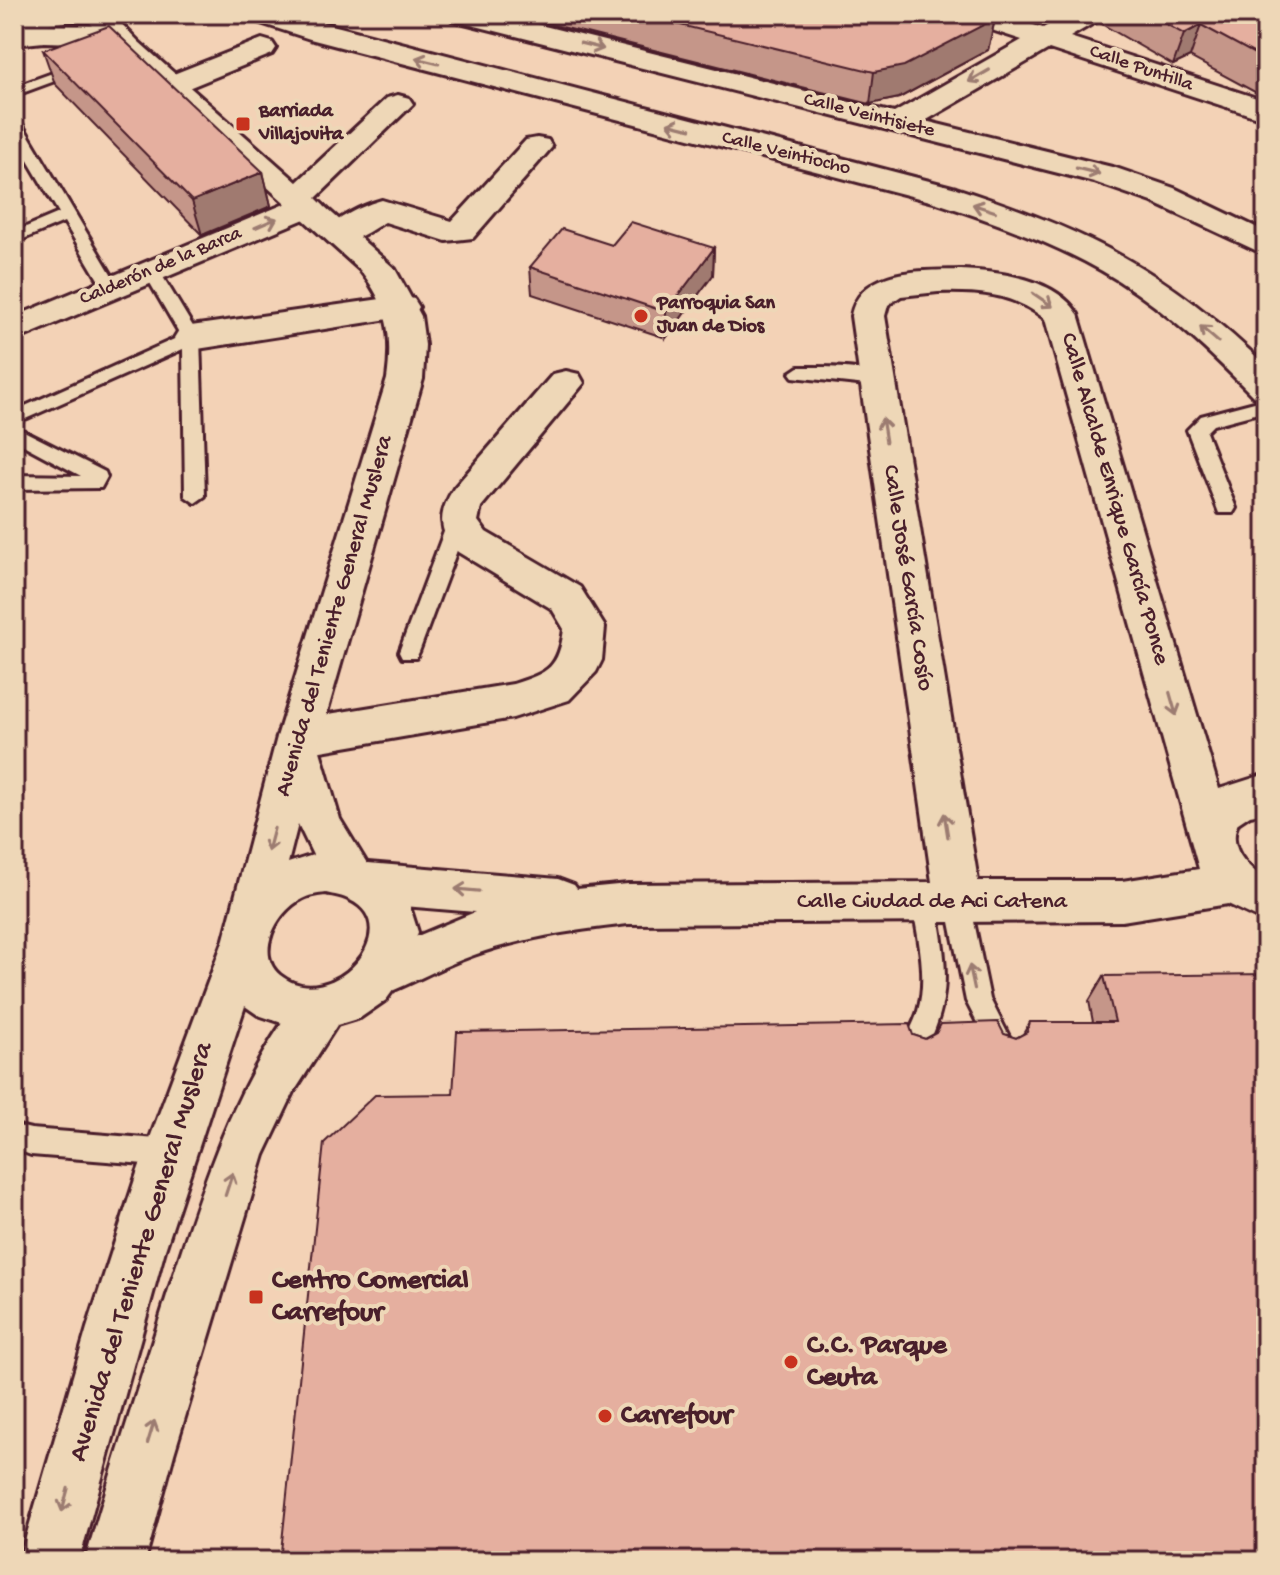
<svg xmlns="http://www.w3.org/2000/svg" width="1280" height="1575" font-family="'Gochi Hand',sans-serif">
  <rect width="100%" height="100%" fill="#f3d2b6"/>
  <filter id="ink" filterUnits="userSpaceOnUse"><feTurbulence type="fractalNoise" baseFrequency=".0125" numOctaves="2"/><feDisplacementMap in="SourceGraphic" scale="16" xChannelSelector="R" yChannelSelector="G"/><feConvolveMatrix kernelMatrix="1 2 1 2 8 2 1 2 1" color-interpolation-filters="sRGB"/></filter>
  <g filter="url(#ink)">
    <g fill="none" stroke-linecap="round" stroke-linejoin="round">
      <g stroke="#4a1f2b" stroke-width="6">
        <path id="lane" d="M80 63 87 67 85 70 14 96V87Z
          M14 119 22 124 119 287 117 291H105L64 222 14 243V232L59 213 14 137Z
          M151 266 157 267 200 338 205 496 195 503 185 496 183 349 14 424V411L181 336 143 271Z
          M799 367C820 367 871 365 885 380L876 386 793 377 790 373Z
          M1266 399V411L1213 425 1206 432 1236 508 1233 513H1219L1187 430 1201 416Z
          M14 426 105 472 107 477 101 488 14 489V475L81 476 14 440Z
          M458 514 468 521 419 652 416 658H402L399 652 448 521Z
          M924 892 932 895 936 902C946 965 954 996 923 1055L914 1059 905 1055 902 1047C907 1035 914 1024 918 1011 928 976 918 938 912 902L916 895Z
          M958 892 966 895 970 902 990 999 1014 1046 1011 1054 1002 1058 993 1054 966 1001 946 902 950 895Z
          M14 1125 31 1129 170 1140 179 1144 183 1153 179 1162 170 1166 31 1155 14 1149Z"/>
      </g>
      <g stroke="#4a1f2b" stroke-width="6">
        <path id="street" d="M247 14H290L956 188C1086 230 1167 270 1266 366V399L1253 396C1212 354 1169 313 1119 281 1062 245 997 223 934 202L310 39 251 20Z
          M448 14H496L894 113 1022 40 961 20 957 14H999L1043 28 1069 14H1103L1099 20 1070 37 1266 101V120L1049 49 925 121 1116 168 1174 188 1266 232V255L1152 202 1094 182 452 20Z
          M44 24 116 26 126 29 130 35 126 41 116 44 44 42 14 45V27Z
          M262 39 272 42 276 48 272 54 181 91 171 94 161 91 156 85 161 79Z
          M398 95 409 98 413 104 316 198 324 206 319 213 14 341V317L287 203 282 196 387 98Z
          M537 138 548 140 552 147 473 238 446 241 385 222C367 232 350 247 328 241L324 234C334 218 364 205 382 200L452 221 526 140Z
          M961 270C1000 272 1055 278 1078 314L1219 789 1266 774V812L1250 815 1238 823C1227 847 1246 867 1266 879V922L1228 904 1122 921 628 924C576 930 524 937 474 955 442 966 413 983 382 995L365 988 358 973 365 958 475 912 368 903 352 897 345 883 352 869 368 863 558 879 574 885 577 889 628 884 932 882 851 316C860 267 922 271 961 270ZM938 292C978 291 1013 293 1045 319L1199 869 1122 881H978L885 316 888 305 901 296Z
          M402 296 414 299 419 307 414 315 191 350 179 346 174 338 179 330 191 326Z
          M566 371 579 374 584 383 481 507 478 521 486 532 580 587 605 627 602 660 596 672 569 700 513 718 298 755 283 749 277 737 283 725 298 719 513 684C549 673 559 667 564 629L552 609 458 552C437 531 438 513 454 488L553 374Z"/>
      </g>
      <g stroke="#4a1f2b" stroke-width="6">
        <path id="secondary" d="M14 14H87L83 20 14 28Z"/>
      </g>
      <g stroke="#4a1f2b" stroke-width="6">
        <path id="highway" d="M82 14H112L139 42 395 269 421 316 425 345 423 379 318 744 340 819 368 865 383 870 405 891 418 932 404 975 386 1000 360 1018 337 1025 294 1092 264 1155 174 1454 145 1561H85C111 1471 140 1382 168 1292 199 1198 226 1106 282 1023L258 1015 245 1006 165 1250 79 1561H19L87 1328 137 1173 224 939 277 737 387 379C393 336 388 304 360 270L119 54ZM298 824 313 855 288 863ZM326 893C334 895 343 896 350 900 408 928 331 1016 280 975 254 954 277 911 302 899 309 895 318 894 326 893Z"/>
      </g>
      <use href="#lane" fill="#eed7b7" fill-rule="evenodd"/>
      <use href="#street" fill="#eed7b7" fill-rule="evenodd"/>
      <use href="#secondary" fill="#eed7b7" fill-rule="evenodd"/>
      <use href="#highway" fill="#eed7b7" fill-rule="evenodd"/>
    </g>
    <path fill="#c59689" stroke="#4a1f2b" stroke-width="2" d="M545 14H993L995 19 988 50 899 98 870 104 546 23Z
      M1017 14H1063L1058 17 1036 19Z
      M1102 14H1266V98L1190 57 1173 65 1100 23Z
      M43 50 263 172 271 206 202 235 55 84Z
      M612 245 714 248 713 275 666 338 532 294 530 267Z
      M1104 976 1266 1561 453 1094 913 1035 925 1039 1004 1034 1016 1038 1023 1034 1030 1022H1093L1089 1001Z"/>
    <path fill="#a07a6f" stroke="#4a1f2b" stroke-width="2" d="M995 19 988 50 899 98 870 104 874 72Z
      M1201 25 1190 57 1173 65 1184 34Z
      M263 172 271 206 202 235 192 201Z
      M714 248 713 275 666 338V312Z"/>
    <path fill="#e5af9f" stroke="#4a1f2b" stroke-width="2" d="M635 14H994L995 19 904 66 874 72Z
      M1148 14H1266V60L1201 25 1184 34Z
      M109 26 263 172 192 201 43 50Z
      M631 222 714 248 666 312 530 267 562 229 612 245Z
      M1266 974V1561H280L324 1143 375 1095 453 1094 457 1032 909 1024 913 1035 925 1039 936 1033 941 1024 998 1022 1004 1034 1016 1038 1027 1032 1030 1022H1115L1104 976Z"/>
    <defs><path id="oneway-shaft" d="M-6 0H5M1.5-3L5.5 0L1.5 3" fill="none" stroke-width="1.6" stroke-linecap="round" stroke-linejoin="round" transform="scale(2)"/></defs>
    <g stroke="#9c7b71">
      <use href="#oneway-shaft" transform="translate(592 46) rotate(14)"/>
      <use href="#oneway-shaft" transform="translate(427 61) rotate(-166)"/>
      <use href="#oneway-shaft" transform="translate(979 76) rotate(150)"/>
      <use href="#oneway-shaft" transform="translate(679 126) rotate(-166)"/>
      <use href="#oneway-shaft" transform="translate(1088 171) rotate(14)"/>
      <use href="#oneway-shaft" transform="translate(984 208) rotate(-162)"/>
      <use href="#oneway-shaft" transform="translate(266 223) rotate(-23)"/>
      <use href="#oneway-shaft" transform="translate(1043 300) rotate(34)"/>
      <use href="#oneway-shaft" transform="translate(1209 334) rotate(-139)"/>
      <use href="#oneway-shaft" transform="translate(884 430) rotate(-99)"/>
      <use href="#oneway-shaft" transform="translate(1173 704) rotate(74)"/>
      <use href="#oneway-shaft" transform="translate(946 825) rotate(-99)"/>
      <use href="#oneway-shaft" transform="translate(271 840) rotate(105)"/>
      <use href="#oneway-shaft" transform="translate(467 890) rotate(-175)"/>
      <use href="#oneway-shaft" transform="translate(972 977) rotate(-102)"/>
      <use href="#oneway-shaft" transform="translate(229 1184) rotate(-72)"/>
      <use href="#oneway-shaft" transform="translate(151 1432) rotate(-73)"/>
      <use href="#oneway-shaft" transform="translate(65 1500) rotate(105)"/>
    </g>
  </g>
  <g fill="#c8321e" stroke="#eed7b7" stroke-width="3">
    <rect x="235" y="116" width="16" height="16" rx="4"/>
    <circle cx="641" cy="316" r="8"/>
    <rect x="248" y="1289" width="16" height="16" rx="4"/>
    <circle cx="791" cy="1362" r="8"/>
    <circle cx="605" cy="1416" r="8"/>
  </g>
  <g text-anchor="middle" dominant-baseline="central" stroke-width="8" stroke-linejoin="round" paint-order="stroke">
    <g font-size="20" fill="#4a1f2b" stroke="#eed7b7">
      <text transform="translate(1141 69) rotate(19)">Calle Puntilla</text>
      <text transform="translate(869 116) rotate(14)">Calle Veintisiete</text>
      <text transform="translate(786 154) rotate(14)">Calle Veintiocho</text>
      <text transform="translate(161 267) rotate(-23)">Calderón de la Barca</text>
    </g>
    <g font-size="20" font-weight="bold" fill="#4a1f2b" stroke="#eed7b7" text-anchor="start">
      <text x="259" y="112">Barriada<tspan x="259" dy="23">Villajovita</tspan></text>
      <text x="657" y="304">Parroquia San<tspan x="657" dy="23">Juan de Dios</tspan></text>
    </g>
    <g font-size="24" fill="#4a1f2b" stroke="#eed7b7">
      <text transform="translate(1114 499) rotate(74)">Calle Alcalde Enrique García Ponce</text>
      <text transform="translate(907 578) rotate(81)">Calle José García Cosío</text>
      <text transform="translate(335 616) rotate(-74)">Avenida del Teniente General Muslera</text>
      <text x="932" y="902">Calle Ciudad de Aci Catena</text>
    </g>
    <g font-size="28" fill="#4a1f2b" stroke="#eed7b7">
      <text transform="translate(142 1252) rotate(-73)">Avenida del Teniente General Muslera</text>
    </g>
    <g font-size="28" font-weight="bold" fill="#4a1f2b" stroke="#eed7b7" text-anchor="start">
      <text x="272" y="1281">Centro Comercial<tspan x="272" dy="32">Carrefour</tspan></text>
      <text x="807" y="1346">C.C. Parque<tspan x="807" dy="32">Ceuta</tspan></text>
      <text x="621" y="1416">Carrefour</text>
    </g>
  </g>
  <rect width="1280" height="1575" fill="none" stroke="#eed7b7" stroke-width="48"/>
  <rect x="24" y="24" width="1232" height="1527" fill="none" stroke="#4a1f2b" stroke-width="3" filter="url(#ink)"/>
</svg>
